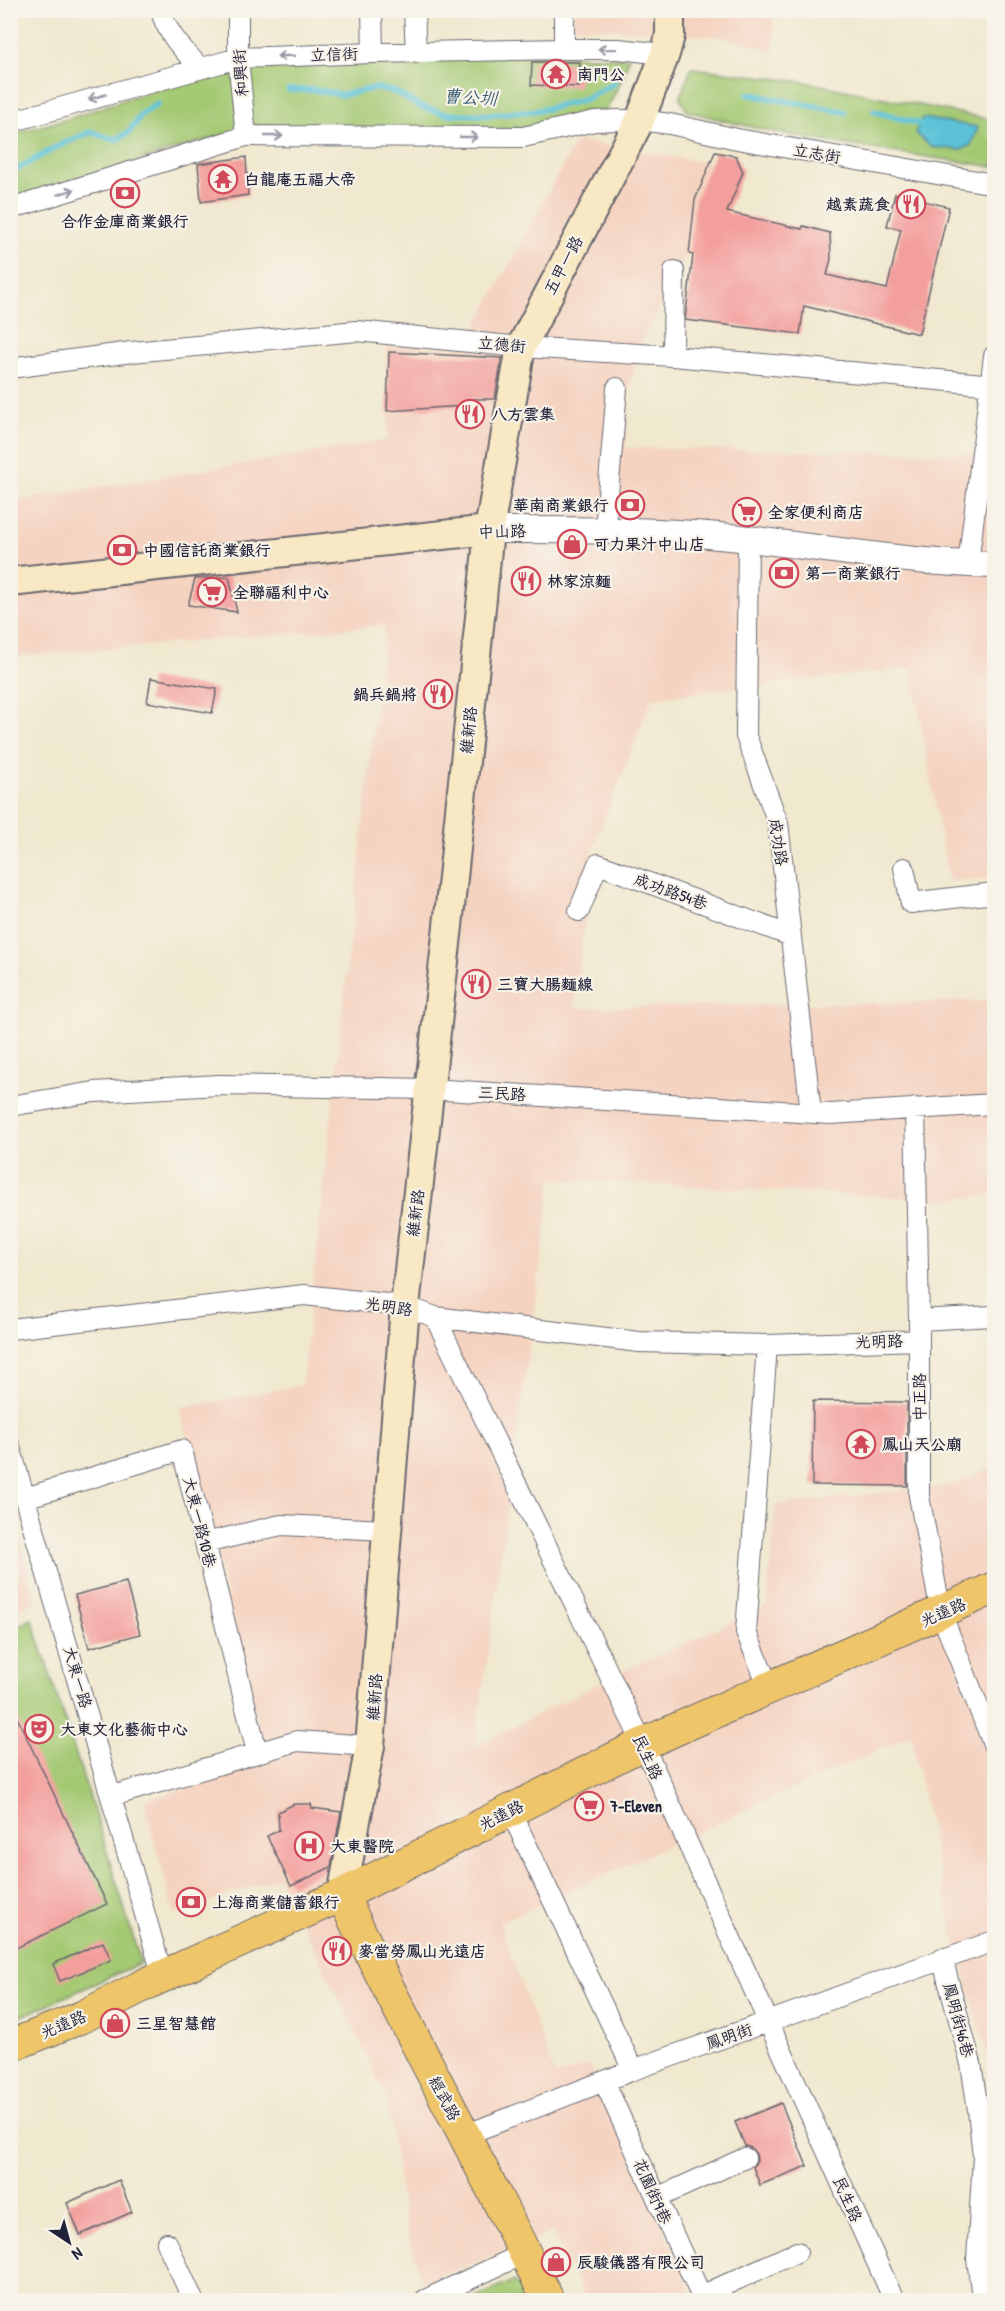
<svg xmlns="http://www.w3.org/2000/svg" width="1005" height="2311" font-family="'Patrick Hand','LXGW WenKai TC',sans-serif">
  <rect width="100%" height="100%" fill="#f7f3e8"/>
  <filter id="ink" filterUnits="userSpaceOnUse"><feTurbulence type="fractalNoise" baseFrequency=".0167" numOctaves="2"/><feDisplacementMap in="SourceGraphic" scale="12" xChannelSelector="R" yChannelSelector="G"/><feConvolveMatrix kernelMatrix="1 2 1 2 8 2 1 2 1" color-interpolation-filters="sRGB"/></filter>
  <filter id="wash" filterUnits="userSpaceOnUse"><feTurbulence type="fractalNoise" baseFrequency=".008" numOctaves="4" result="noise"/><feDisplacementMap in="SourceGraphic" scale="24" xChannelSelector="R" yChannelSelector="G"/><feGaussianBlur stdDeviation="1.35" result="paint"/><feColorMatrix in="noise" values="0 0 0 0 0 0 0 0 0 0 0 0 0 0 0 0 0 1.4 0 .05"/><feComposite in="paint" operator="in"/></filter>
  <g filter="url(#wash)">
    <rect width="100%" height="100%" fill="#f0e8cf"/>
    <path fill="#f5d3c1" d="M573 11H774L773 50 722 37 573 26Z
      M576 141 733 167 641 342 628 395 626 448 994 454V878L949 881 911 668 652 698 594 845 574 1008 994 1001V1194L943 1200 552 1179 475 1746 622 1672 767 1606 776 1505 951 1485 994 1468V2078L953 1935 911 1735 499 1923 555 2076 590 2065 695 2300H587L552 2232 423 2283 407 2234 386 2095 279 1877 174 1914 144 1801 268 1762 180 1408 302 1385 385 625 11 657V502L388 440 386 346 465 347Z
      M11 1509 36 1601 11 1613H10Z"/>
    <path fill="#a4c973" stroke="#637657" stroke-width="1.5" d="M536 55 629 58 624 75 604 115 536 128 430 131 253 126 11 199V134L68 119 215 69Z
      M691 68 805 82 994 120V167C892 151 787 139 687 111L680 98Z
      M32 1619 100 1829 141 1963 11 2021 10 1629Z
      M513 2281 523 2288 529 2300H469Z"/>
    <path fill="#5bc2d8" stroke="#3e728a" stroke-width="1.5" d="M923 118 978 127 971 145 961 150 931 147 915 132Z"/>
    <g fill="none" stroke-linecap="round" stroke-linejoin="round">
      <path stroke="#5bc2d8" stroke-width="6" d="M289 90H316L342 95 375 88 395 92 419 106 446 114 491 115 541 110 585 99 614 83
        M748 94 845 112
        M874 111 927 126
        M10 173 62 144 91 132 112 139H117L128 133 143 113 158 104"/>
    </g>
    <g id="blocks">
      <path fill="#f39f9d" d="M532 62H580L579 87 531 85Z
        M715 152 736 156 743 172 727 212 802 229 803 226 830 233 831 259 827 275 887 289 901 229 887 226 895 194 949 207 919 334 804 306 800 334 685 320 693 255 689 254 695 200Z
        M246 157 248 195 201 202 198 164Z
        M389 352 502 358 495 399H472L463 406 387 411Z
        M229 577 237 612 188 605 195 579Z
        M151 678 217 689 212 713 147 702Z
        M813 1401 907 1402V1486L812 1485Z
        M126 1582 140 1634 89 1648 75 1595Z
        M10 1703 107 1904 10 1951Z
        M294 1804H311L312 1808 341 1812 331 1867 291 1886 267 1836 279 1830 278 1812Z
        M103 1942 111 1960 60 1981 53 1964Z
        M781 2103 807 2166 760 2185 753 2167 757 2160 756 2154 751 2148 745 2146 735 2122Z
        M119 2180 132 2212 80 2235 67 2203Z"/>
    </g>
  </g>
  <g filter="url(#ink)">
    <use href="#blocks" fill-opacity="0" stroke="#6a676f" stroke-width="1.5"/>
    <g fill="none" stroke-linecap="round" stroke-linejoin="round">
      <g stroke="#6a676f" stroke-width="22">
        <path id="minor" d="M161 10C166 34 185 51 200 68
          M238 10V58L246 136
          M372 10 373 53
          M414 10 416 53
          M564 49V10
          M10 122 238 58 373 53 564 49H618L665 54
          M10 209 246 136 523 137 595 121 618 120H640L670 124 737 139 994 184
          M673 356 674 271
          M10 368 132 352 357 331 521 347 673 356 994 385
          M605 530 617 388
          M748 539 746 736 778 823 811 1113
          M968 564 994 356
          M904 868 911 903 994 893
          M579 911 598 864 791 936
          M10 1106 94 1092 219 1085 430 1089 830 1114 994 1104
          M915 1108 919 1320V1496L941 1613 994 1746
          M435 1317 643 1744 894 2300
          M919 1320 994 1316
          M10 1329 304 1295 405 1306 435 1317 639 1342 767 1345 919 1340
          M767 1345 746 1632 769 1687
          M10 1447 163 1977
          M25 1498 182 1450 257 1752
          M205 1543 281 1525 387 1530
          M113 1796 297 1741 370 1746
          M510 1810 633 2070
          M942 1958 971 2064 978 2110 983 2156 977 2259 982 2297
          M604 2081 703 2300
          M465 2135 633 2070 994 1941
          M657 2198 745 2158
          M167 2243 193 2300
          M701 2296 797 2252
          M425 2300 525 2253"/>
      </g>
      <g stroke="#6a676f" stroke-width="28">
        <path id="tertiary" d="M489 530C575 530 663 529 749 539 831 549 912 563 994 565"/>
      </g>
      <g stroke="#6a676f" stroke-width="32">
        <path id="secondary" d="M10 582 489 530
          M342 1895 370 1746 405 1306 448 926 489 530 521 347 640 120 665 54 670 36V10"/>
      </g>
      <g stroke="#6a676f" stroke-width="34">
        <path id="primary" d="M342 1895C408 2032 482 2164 548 2300
          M10 2046 82 2017 148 1983 342 1895 643 1744 994 1588"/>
      </g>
      <use href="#minor" stroke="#fff" stroke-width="20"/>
      <use href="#tertiary" stroke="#fff" stroke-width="26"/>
      <use href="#secondary" stroke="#f8e8c3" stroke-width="28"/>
      <use href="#primary" stroke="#eec569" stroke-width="32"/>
    </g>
    <defs><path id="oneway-shaft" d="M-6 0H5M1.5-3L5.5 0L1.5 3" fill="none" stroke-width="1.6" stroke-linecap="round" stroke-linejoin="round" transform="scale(1.5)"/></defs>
    <g stroke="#9c9ca7">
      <use href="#oneway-shaft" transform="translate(607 49) rotate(-179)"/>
      <use href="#oneway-shaft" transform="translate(286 56) rotate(178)"/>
      <use href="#oneway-shaft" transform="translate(97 97) rotate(164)"/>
      <use href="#oneway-shaft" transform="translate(274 136)"/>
      <use href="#oneway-shaft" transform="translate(469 137)"/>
      <use href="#oneway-shaft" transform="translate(66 192) rotate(-17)"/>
    </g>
  </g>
  <defs>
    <g id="temple-ring" transform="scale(1.5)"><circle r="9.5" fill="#f7f3e8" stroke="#d1495b" stroke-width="1.5"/><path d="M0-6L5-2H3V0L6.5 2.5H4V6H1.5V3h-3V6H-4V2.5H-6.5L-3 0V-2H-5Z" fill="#d1495b"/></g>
    <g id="bank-ring" transform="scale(1.5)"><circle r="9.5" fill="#f7f3e8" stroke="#d1495b" stroke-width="1.5"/><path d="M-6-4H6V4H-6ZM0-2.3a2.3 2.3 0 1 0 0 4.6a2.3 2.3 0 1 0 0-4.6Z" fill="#d1495b"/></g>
    <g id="restaurant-ring" transform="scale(1.5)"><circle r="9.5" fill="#f7f3e8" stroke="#d1495b" stroke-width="1.5"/><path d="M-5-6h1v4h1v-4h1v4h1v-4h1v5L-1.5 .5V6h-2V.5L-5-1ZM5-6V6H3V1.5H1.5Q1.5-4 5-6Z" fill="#d1495b"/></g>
    <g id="supermarket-ring" transform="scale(1.5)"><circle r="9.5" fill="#f7f3e8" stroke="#d1495b" stroke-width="1.5"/><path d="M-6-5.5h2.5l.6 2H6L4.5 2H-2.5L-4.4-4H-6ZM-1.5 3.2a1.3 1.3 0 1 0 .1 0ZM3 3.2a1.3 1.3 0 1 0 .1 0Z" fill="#d1495b"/></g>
    <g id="shop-ring" transform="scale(1.5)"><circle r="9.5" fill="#f7f3e8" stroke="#d1495b" stroke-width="1.5"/><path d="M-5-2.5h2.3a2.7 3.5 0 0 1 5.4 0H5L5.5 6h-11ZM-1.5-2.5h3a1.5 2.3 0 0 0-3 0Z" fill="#d1495b"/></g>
    <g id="theatre-ring" transform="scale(1.5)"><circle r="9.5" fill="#f7f3e8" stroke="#d1495b" stroke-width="1.5"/><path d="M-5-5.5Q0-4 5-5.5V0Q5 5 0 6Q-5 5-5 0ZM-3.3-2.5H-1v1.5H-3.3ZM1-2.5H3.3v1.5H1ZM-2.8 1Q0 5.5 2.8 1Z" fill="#d1495b"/></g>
    <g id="hospital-ring" transform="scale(1.5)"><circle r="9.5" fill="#f7f3e8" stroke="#d1495b" stroke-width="1.5"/><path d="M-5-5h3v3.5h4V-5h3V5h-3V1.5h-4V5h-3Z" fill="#d1495b"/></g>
  </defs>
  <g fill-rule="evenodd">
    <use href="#temple-ring" x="556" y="74"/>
    <use href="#temple-ring" x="223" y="179"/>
    <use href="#bank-ring" x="125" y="193"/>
    <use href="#restaurant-ring" x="911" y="204"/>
    <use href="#restaurant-ring" x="470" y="414"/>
    <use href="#bank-ring" x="630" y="505"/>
    <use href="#supermarket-ring" x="747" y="512"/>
    <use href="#shop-ring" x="572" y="544"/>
    <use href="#bank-ring" x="122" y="550"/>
    <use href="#bank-ring" x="784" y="573"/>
    <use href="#restaurant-ring" x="526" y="581"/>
    <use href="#supermarket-ring" x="212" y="592"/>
    <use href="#restaurant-ring" x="438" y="694"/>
    <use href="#restaurant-ring" x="476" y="984"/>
    <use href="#temple-ring" x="861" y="1444"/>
    <use href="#theatre-ring" x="39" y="1729"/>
    <use href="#supermarket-ring" x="589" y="1806"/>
    <use href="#hospital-ring" x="309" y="1846"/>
    <use href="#bank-ring" x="191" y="1902"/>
    <use href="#restaurant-ring" x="337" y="1951"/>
    <use href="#shop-ring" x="115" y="2023"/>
    <use href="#shop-ring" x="556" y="2262"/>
  </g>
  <g text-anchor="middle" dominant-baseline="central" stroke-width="4.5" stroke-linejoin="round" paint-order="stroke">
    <g font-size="16" fill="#22223b" stroke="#f7f3e8">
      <text transform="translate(334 54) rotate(-2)">立信街</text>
      <text transform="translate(240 73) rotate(-94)">和興街</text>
      <text transform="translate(817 153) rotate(10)">立志街</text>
      <text transform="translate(563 265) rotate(-62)">五甲一路</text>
      <text transform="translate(502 344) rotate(5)">立德街</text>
      <text transform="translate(502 531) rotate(-2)">中山路</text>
      <text transform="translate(468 730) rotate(-84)">維新路</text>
      <text transform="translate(779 842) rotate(81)">成功路</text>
      <text transform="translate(671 891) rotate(20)">成功路54巷</text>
      <text transform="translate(502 1093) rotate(3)">三民路</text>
      <text transform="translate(415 1213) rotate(-83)">維新路</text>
      <text transform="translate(389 1306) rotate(9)">光明路</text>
      <text transform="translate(879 1341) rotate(-2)">光明路</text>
      <text transform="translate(919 1397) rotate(-90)">中正路</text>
      <text transform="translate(200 1522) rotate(76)">大東一路10巷</text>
      <text transform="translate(943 1612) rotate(-24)">光遠路</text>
      <text transform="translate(78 1677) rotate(74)">大東一路</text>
      <text transform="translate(374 1697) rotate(-86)">維新路</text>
      <text transform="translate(648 1757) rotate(65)">民生路</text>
      <text transform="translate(501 1815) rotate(-27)">光遠路</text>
      <text transform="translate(959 2020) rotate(75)">鳳明街46巷</text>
      <text transform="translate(63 2024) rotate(-23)">光遠路</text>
      <text transform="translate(729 2036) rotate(-20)">鳳明街</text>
      <text transform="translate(445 2098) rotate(62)">經武路</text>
      <text transform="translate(653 2191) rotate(66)">花園街9巷</text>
      <text transform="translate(848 2199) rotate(66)">民生路</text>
    </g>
    <g font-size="16" font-weight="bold" fill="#22223b" stroke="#f7f3e8" text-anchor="start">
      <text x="577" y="74">南門公</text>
      <text x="244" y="179">白龍庵五福大帝</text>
      <text x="890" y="204" text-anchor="end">越素蔬食</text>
      <text x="125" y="221" text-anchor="middle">合作金庫商業銀行</text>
      <text x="491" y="414">八方雲集</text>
      <text x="609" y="505" text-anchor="end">華南商業銀行</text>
      <text x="768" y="512">全家便利商店</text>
      <text x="593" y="544">可力果汁中山店</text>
      <text x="143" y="550">中國信託商業銀行</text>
      <text x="805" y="573">第一商業銀行</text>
      <text x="547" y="581">林家涼麵</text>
      <text x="233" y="592">全聯福利中心</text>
      <text x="417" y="694" text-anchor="end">鍋兵鍋將</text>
      <text x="497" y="984">三寶大腸麵線</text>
      <text x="882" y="1444">鳳山天公廟</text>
      <text x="60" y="1729">大東文化藝術中心</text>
      <text x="610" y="1806">7-Eleven</text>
      <text x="330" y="1846">大東醫院</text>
      <text x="212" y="1902">上海商業儲蓄銀行</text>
      <text x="358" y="1951">麥當勞鳳山光遠店</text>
      <text x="136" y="2023">三星智慧館</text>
      <text x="577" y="2262">辰駿儀器有限公司</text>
    </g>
    <g font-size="18" font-style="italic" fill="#365a72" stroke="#f7f3e8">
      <text transform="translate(470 97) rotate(3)">曹公圳</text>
    </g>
  </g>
  <rect width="1005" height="2311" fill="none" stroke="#f7f3e8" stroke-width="36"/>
  <g transform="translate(69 2242) rotate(144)" stroke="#f7f3e8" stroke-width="4.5" paint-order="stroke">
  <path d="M0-4.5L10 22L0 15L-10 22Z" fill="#22223b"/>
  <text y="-9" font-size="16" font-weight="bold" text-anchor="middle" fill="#22223b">N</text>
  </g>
</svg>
